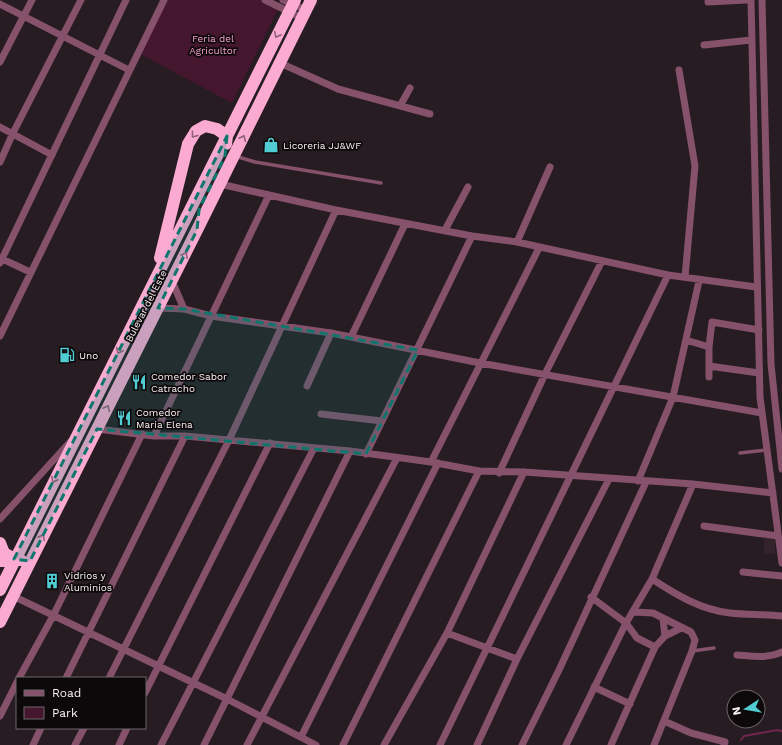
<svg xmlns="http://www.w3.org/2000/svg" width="782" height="745" font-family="'Work Sans',sans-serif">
  <rect width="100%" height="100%" fill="#271c21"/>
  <path fill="#34232b" d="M764 538H775V554H764Z"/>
  <path fill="#44172f" d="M167 0H260L278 9 232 103 140 54Z"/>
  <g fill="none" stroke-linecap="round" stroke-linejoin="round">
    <path stroke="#70254f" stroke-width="2" d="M741 740 744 736 777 730 782 731"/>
    <path stroke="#86516b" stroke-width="3.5" d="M235 156 255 162 381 183
      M740 453 766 450
      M692 651 714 648"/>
    <path stroke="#86516b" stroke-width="7" d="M265 0 302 18
      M283 0 306 10
      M751 0 760 397 782 563
      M762 0 771 364 782 469
      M708 2 746 0
      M0 4 129 70
      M704 45 751 40
      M0 62 32 0
      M280 63 338 89 430 114
      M679 70 695 166 685 277
      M400 106 410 88
      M0 127 52 155
      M0 162 13 133 81 0
      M220 184 336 210 472 236 517 242 668 275 756 287
      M445 230 468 187
      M517 242 550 167
      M0 258 30 272
      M0 263 126 0
      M172 281 184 309
      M158 308 184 309 211 316 331 333 480 363 762 413
      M0 336 164 0
      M351 337 405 224
      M686 340 709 347V377
      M709 347 712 322 759 330
      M709 366 759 373
      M307 386 331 333
      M321 414 382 421
      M97 429 154 436H185L350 451 431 462 479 471 524 472 693 484 773 493
      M154 436 269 195
      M366 454 472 236
      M431 462 539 248
      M499 473 545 374 602 261
      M638 481 673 397 699 281
      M0 519 70 442
      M704 526 778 536
      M743 572 782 576
      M652 579C675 594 701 610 730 613 747 615 765 614 782 616
      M13 596 227 699 316 745
      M591 597 626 623 637 638 655 647
      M634 612 653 613 691 632 695 640 692 651 654 745
      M663 619 665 636
      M447 633 517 659
      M737 655C752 656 768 659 782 652
      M19 678 53 616 142 434
      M66 678 185 436
      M109 678 229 440 336 210
      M594 687 630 704
      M145 693 270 443
      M0 716 17 682
      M664 721 691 733 725 742 724 745
      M301 737 438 463
      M33 745 41 728
      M75 745 84 728
      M119 745 127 728
      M161 745 314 448
      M204 745 350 451
      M247 745 397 458
      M343 745 479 471
      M384 745 447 633 524 472
      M440 745 668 275
      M477 745 517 659 609 479
      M522 745 559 670 646 482
      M566 745 626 623 652 579 693 484
      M611 745 655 647 665 636 681 628"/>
    <path stroke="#fbaad1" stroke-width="12" d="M160 258 188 144 196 131 205 126 217 129 227 136 226 144
      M0 543 4 553 14 559
      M0 561 21 560
      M0 590 295 0
      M0 622 197 230 311 0"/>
  </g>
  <defs><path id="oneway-chevron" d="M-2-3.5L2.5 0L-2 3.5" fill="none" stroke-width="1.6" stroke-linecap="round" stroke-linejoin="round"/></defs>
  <g stroke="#906177">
    <use href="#oneway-chevron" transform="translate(277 35) rotate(116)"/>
    <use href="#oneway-chevron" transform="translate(194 135) rotate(127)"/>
    <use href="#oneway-chevron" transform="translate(243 138) rotate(-64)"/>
    <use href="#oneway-chevron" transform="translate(185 255) rotate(-63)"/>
    <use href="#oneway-chevron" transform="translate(119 351) rotate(117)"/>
    <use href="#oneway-chevron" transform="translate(107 408) rotate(-63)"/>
    <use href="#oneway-chevron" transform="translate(54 480) rotate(117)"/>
    <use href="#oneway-chevron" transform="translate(42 537) rotate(-63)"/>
  </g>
  <path fill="#0f766e" fill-opacity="0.2" stroke="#0f766e" stroke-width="3" stroke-dasharray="8 5" stroke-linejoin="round" d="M227 136 225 156 199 210 197 230 158 308 184 309 418 350 366 454 97 429 30 561 14 559Z"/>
  <defs>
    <g id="shop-bare" transform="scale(1.2)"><path d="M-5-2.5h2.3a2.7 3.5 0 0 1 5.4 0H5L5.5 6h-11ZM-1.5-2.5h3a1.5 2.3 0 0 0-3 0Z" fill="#51ccd2" stroke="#0d080a" stroke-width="2.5" paint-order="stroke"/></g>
    <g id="fuel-bare" transform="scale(1.2)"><path d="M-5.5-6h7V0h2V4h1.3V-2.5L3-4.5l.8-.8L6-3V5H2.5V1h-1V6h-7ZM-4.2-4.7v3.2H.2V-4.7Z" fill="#51ccd2" stroke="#0d080a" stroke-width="2.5" paint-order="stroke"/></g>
    <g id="restaurant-bare" transform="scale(1.2)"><path d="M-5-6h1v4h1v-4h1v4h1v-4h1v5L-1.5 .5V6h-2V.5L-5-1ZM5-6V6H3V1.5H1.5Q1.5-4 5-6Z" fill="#51ccd2" stroke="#0d080a" stroke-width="2.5" paint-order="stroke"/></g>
    <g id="building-bare" transform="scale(1.2)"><path d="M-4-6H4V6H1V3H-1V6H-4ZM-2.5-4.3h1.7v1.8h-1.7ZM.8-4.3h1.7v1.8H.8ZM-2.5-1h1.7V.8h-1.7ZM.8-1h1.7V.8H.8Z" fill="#51ccd2" stroke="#0d080a" stroke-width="2.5" paint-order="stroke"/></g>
  </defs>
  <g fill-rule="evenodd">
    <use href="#shop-bare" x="271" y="145"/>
    <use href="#fuel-bare" x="67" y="355"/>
    <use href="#restaurant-bare" x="139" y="382"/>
    <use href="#restaurant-bare" x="124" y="418"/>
    <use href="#building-bare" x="52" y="581"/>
  </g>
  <g text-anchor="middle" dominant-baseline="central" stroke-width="3.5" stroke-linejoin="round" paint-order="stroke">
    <g font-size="10" fill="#faa2cd" stroke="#0d080a">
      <text x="213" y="38">Feria del<tspan x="213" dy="12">Agricultor</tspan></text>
    </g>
    <g font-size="10" fill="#faf2f5" stroke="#0d080a" text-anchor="start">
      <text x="283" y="145">Licoreria JJ&amp;WF</text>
      <text x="79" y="355">Uno</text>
      <text x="151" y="376">Comedor Sabor<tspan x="151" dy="12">Catracho</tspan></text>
      <text x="136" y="412">Comedor<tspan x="136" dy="12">Maria Elena</tspan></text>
      <text x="64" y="575">Vidrios y<tspan x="64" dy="12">Aluminios</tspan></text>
    </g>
    <g font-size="10" fill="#faf2f5" stroke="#0d080a">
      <text transform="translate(146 306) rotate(-63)">Bulevar del Este</text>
    </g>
  </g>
  <rect x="16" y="677" width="130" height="52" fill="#0d080a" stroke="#6c6668"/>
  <rect x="24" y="690" width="20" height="6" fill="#86516b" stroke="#6c6668"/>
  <text x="52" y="697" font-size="12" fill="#faf2f5">Road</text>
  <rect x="24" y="707" width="20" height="12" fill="#44172f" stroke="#6c6668"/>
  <text x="52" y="717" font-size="12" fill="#faf2f5">Park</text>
  <g transform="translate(746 709) rotate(258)"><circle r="19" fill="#0d080a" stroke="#6c6668"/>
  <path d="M0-3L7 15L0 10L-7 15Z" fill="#51ccd2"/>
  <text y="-6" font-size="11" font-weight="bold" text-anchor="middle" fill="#faf2f5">N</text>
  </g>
</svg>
